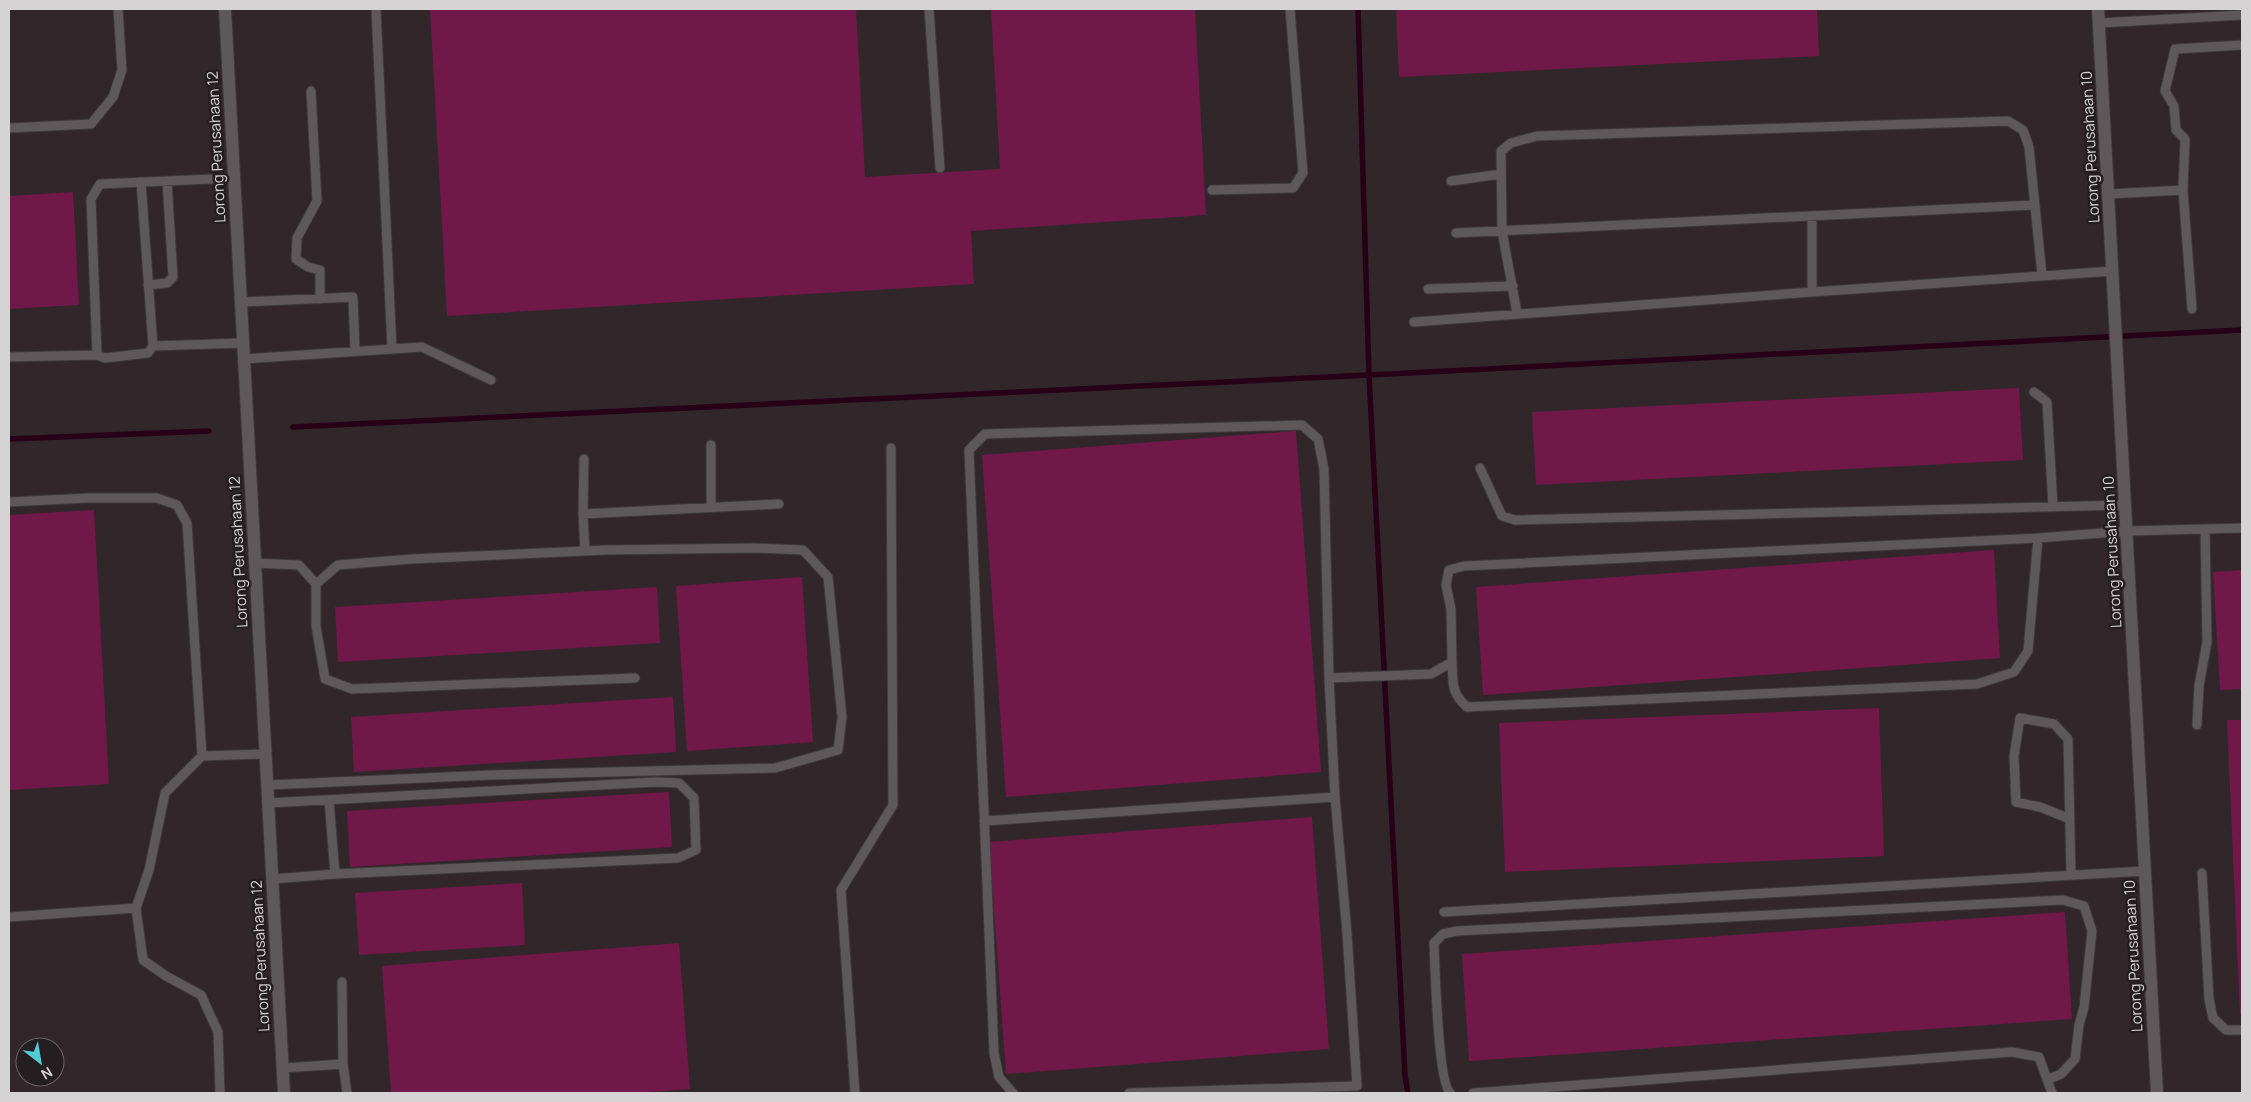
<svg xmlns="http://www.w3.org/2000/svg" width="2251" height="1102" font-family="Manrope,sans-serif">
  <rect width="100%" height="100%" fill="#241e21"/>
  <path fill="#31262a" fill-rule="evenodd" d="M9 9H2242V1093H9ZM25 1047H55V1077H25Z"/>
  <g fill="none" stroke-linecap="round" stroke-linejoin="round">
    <path stroke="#270015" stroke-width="5.5" d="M1358 9 1369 375 1405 1076 1408 1093
      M293 427 1369 375 2242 330
      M9 439 209 431"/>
  </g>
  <path fill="#701949" d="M430 9H856L865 177 1000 169 991 9H1195L1206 215 971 231 974 284 447 316Z
    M1396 9H1817L1819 56 1399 77Z
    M73 192 79 305 9 309V196Z
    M2019 388 2023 460 1536 485 1532 412Z
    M1296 431 1321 772 1006 797 982 455Z
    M94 510 109 784 9 790V515Z
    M1994 550 2000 658 1483 695 1476 587Z
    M2242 570V689L2220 690 2213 572Z
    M802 577 813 742 687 751 676 586Z
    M657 587 660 643 338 662 335 607Z
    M673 697 676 752 354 772 351 717Z
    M1879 708 1884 856 1505 872 1499 723Z
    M2227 720H2242V1014L2240 1015Z
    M669 792 672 847 350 867 347 811Z
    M1312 817 1329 1049 1006 1074 989 842Z
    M522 883 525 945 359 955 355 893Z
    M2065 912 2072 1019 1469 1061 1462 954Z
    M679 943 690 1089 635 1093H391L382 966Z"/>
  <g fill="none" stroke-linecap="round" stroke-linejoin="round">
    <g stroke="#3d393a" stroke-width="11">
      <path id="service" d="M376 9 392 349
        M929 9 940 168
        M2099 23 2242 15
        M311 91 317 201 297 238 296 259 308 267 320 270V299
        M9 128 91 124 113 97 122 70 118 9
        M1451 181 1501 174
        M1212 190 1293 188 1303 173 1290 9
        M2183 190 2185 139 2176 130 2174 106 2165 91 2175 49 2242 45
        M2109 194 2183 190 2192 309
        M1456 233 2035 205
        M148 285 167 283 173 277 167 181
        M1428 289 1513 286
        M1812 292V216
        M241 302 353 297 355 351
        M1517 313 1502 231 1501 151 1511 143 1537 136 2008 121 2023 130 2029 147 2042 275
        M1414 322 1812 292 2113 271
        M153 346 243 343
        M97 355 91 199 100 184 234 178
        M9 357 97 355 105 358 148 353 153 346 141 182
        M244 359 422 347 491 380
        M2034 392 2047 402 2053 507
        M711 445V507
        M584 459 583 514 585 551
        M1480 468 1502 516 1515 520 2125 505
        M9 502 88 498H157L177 505 187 523 202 756
        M583 514 779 504
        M255 563 299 565 316 584V626L325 679 352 689 635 678
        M1452 662C1453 683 1451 693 1467 707L1977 684 2014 672 2028 651 2038 538 2128 531 2242 528
        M2197 725 2199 686 2207 642 2205 529
        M267 785 491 775 775 768 838 750 842 717 828 577 803 550 754 548 606 550 411 559 338 565 316 584
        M329 800 335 874
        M268 803 656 782 679 783 694 798 696 850 678 858 335 874 272 879
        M2070 819 2040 807 2016 802 2014 756 2020 718 2054 724 2068 739 2071 875
        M984 821 1335 797
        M2202 873 2209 999 2213 1018 2226 1030H2242
        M136 908 143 960 166 976 201 995 218 1032 220 1093
        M1444 912 2145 871
        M9 917 136 908 149 870 165 793 202 756 266 754
        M342 982 343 1064
        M283 1068 343 1064 347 1093
        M855 1093 841 890 893 805 891 448
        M1013 1093 999 1077 994 1053 969 450 985 434 1302 425 1318 439 1324 469 1329 678 1431 674 1452 662 1451 609 1446 585 1449 570 1464 566 2038 538
        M1129 1093 1357 1086 1347 933 1335 797 1329 678
        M1450 1093C1438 1081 1435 968 1434 943L1443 934 1457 931 2063 900 2084 906 2092 931 2084 1007 2079 1025 2075 1059 2061 1074 2047 1080
        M1473 1093 2012 1052 2039 1057 2052 1093"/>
    </g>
    <g stroke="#3d393a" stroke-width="14">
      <path id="minor" d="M225 9 284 1093
        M2098 9 2157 1093"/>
    </g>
    <use href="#service" stroke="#5e585a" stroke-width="9"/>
    <use href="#minor" stroke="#5e585a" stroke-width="12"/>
  </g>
  <g text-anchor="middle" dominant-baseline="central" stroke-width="5" stroke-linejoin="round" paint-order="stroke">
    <g font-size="15" fill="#d6d3d4" stroke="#241e21">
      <text transform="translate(216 147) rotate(-93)">Lorong Perusahaan 12</text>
      <text transform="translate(2090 147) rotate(-93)">Lorong Perusahaan 10</text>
      <text transform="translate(238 552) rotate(-93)">Lorong Perusahaan 12</text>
      <text transform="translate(2112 552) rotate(-93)">Lorong Perusahaan 10</text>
      <text transform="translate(260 956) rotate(-93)">Lorong Perusahaan 12</text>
      <text transform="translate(2133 956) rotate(-93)">Lorong Perusahaan 10</text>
    </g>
  </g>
  <rect width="2251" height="1102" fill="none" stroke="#d6d3d4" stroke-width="20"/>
  <g transform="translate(40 1062) rotate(149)"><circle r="24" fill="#241e21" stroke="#6b6669"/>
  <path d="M0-4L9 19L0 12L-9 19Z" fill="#51ccd4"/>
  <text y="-8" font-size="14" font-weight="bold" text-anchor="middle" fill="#d6d3d4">N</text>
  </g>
</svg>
